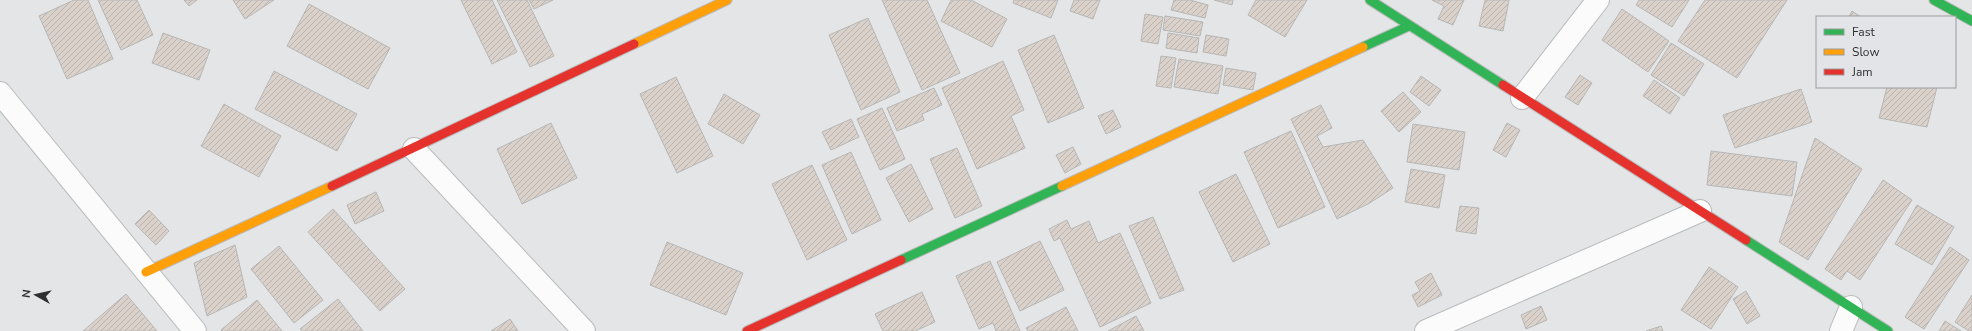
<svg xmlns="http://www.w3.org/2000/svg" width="1972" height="331" font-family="'Nunito Sans',sans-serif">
  <defs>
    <pattern id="building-hatch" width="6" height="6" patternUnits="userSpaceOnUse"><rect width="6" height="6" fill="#dad1ca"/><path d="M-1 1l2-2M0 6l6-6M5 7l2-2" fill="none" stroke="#bbb4ae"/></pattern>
  </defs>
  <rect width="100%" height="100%" fill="#e4e5e6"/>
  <path fill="url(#building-hatch)" stroke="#b7b7b7" d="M74 0H88L113 59 67 79 39 16Z
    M98 0H137L153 35 121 50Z
    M184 0H197L189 6Z
    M233 0H274L245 19Z
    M461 0H492L517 52 492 64Z
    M497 0H527L554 56 530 67Z
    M529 0H553L534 9Z
    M882 0H927L960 73 922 90Z
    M951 0H971L1007 19 992 47 941 21Z
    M1014 0H1058L1051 18 1013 3Z
    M1074 0H1100L1093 19 1070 11Z
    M1174 0H1190L1208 5 1205 18 1171 10Z
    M1214 0H1233L1232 5Z
    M1256 0H1307L1285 37 1248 15Z
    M1432 0H1464L1453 25 1438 19 1444 6Z
    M1485 0H1509L1503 31 1479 26Z
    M1639 0H1689L1672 27 1636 5Z
    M1705 0H1787L1737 78 1678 41Z
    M309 4 390 48 368 89 287 46Z
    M1622 9 1669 41 1648 72 1602 40Z
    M1852 11 1861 17H1849Z
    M1145 14 1163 17 1158 44 1141 41Z
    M1165 16 1203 22 1200 36 1163 30Z
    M868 18 900 92 861 110 829 35Z
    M163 33 210 50 199 80 152 63Z
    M1168 33 1199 38 1197 53 1166 48Z
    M1054 35 1084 108 1048 123 1018 50Z
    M1206 35 1229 39 1226 56 1203 52Z
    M1671 43 1704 64 1684 96 1651 75Z
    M1161 56 1176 58 1171 88 1156 86Z
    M1179 59 1223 66 1218 94 1174 87Z
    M1003 61 1024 110 1011 116 1025 148 977 169 942 88Z
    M1226 68 1256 73 1253 90 1223 85Z
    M274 71 357 114 337 151 255 109Z
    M1580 75 1592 83 1578 105 1565 97Z
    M1421 76 1441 90 1429 106 1410 92Z
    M676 77 713 156 677 173 640 94Z
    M1654 80 1680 98 1670 114 1643 96Z
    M1887 87H1937L1927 127 1879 118Z
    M934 88 942 105 922 114 924 120 897 131 887 108Z
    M1801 89 1812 122 1735 148 1723 115Z
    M1403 92 1421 112 1399 132 1381 111Z
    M724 94 760 115 743 144 708 124Z
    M224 104 281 136 259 177 201 146Z
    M1321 105 1332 128 1317 136 1323 147 1363 140 1393 188 1368 204 1337 219 1291 119Z
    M882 108 905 159 880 170 857 119Z
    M1113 110 1121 127 1106 134 1098 116Z
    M851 119 859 137 831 150 822 132Z
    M551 123 577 178 522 204 497 149Z
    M1507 123 1520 130 1506 157 1493 150Z
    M1413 124 1465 132 1459 170 1407 162Z
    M1291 131 1325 207 1278 228 1244 152Z
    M1815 138 1862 169 1808 260 1779 242Z
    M1073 147 1081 164 1065 173 1056 155Z
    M957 148 982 206 955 218 930 159Z
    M1711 151 1797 162 1792 196 1707 185Z
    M851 152 881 220 852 234 822 165Z
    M911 164 933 209 909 222 886 178Z
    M812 165 847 240 807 260 772 184Z
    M1411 169 1445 175 1439 208 1405 202Z
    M1236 174 1270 244 1233 262 1199 192Z
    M1883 180 1912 200 1860 280 1847 271 1841 280 1825 269Z
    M376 192 384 211 355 224 347 205Z
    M1917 205 1954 227 1932 265 1895 244Z
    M1460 206 1479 208 1476 234 1456 231Z
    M333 209 405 289 380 311 308 232Z
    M149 210 169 231 156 245 135 224Z
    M1153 217 1184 290 1160 299 1129 226Z
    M1067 220 1071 229 1089 221 1098 243 1120 233 1151 303 1100 327 1060 238 1054 241 1049 229Z
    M1040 241 1064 290 1020 311 997 262Z
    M667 242 743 273 726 315 650 285Z
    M235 245 247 297 207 316 194 263Z
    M279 246 323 300 294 323 251 269Z
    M1950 247 1969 260 1924 329 1905 317Z
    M990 261 1020 331H996L993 323 979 329 956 276Z
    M1709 267 1738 287 1711 329 1681 310Z
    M1431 273 1442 295 1418 307 1412 295 1420 291 1415 282Z
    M1746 291 1760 316 1747 324 1733 299Z
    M922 292 935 322 915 331H883L875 314Z
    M126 294 157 331H83Z
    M1972 295V331H1969L1955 322Z
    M338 299 363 331H302L300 329Z
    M257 300 282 331H222L221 330Z
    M1541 306 1547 320 1526 329 1521 315Z
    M1066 307 1078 331H1028L1026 328Z
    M1136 316 1144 331H1108Z
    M510 319 518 331H491Z
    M1945 321 1961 331H1939Z
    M1661 326 1663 331H1646Z"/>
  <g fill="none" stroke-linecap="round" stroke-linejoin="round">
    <g stroke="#babbbc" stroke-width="24">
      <path id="street" d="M0 93 195 331
        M1522 98 1598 0
        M414 149 584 331
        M1426 331 1700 211
        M1841 331 1851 307"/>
    </g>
    <g stroke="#babbbc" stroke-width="11">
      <path id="fast" d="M1370 0 1503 85
        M1934 0 1972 21
        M1363 47 1409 26
        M1746 240 1888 331
        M901 260 1062 186"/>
    </g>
    <g stroke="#babbbc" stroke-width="11">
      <path id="slow" d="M634 44 727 0
        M1062 186 1363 47
        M146 272 332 186"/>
    </g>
    <g stroke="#babbbc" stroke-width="11">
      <path id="jam" d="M1503 85 1746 240
        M332 186 634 44
        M747 331 901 260"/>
    </g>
    <use href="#street" stroke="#fbfbfb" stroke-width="22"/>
    <use href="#fast" stroke="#30b455" stroke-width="9"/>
    <use href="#slow" stroke="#ff9f0a" stroke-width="9"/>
    <use href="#jam" stroke="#e5322d" stroke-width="9"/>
  </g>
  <rect x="1816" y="16" width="140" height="72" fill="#e3e4e7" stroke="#9a9b9d"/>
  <rect x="1824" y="29" width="20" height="6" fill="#30b455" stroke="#9a9b9d"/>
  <text x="1852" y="36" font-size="12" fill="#2d2e2f">Fast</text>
  <rect x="1824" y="49" width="20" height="6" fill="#ff9f0a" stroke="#9a9b9d"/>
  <text x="1852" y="56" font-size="12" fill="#2d2e2f">Slow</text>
  <rect x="1824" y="69" width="20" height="6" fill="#e5322d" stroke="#9a9b9d"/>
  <text x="1852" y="76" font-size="12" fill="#2d2e2f">Jam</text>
  <g transform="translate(36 295) rotate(278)" stroke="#e3e4e7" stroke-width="3" paint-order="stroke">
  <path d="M0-3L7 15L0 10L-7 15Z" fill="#2d2e2f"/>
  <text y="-6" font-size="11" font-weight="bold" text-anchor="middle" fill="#2d2e2f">N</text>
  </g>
</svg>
